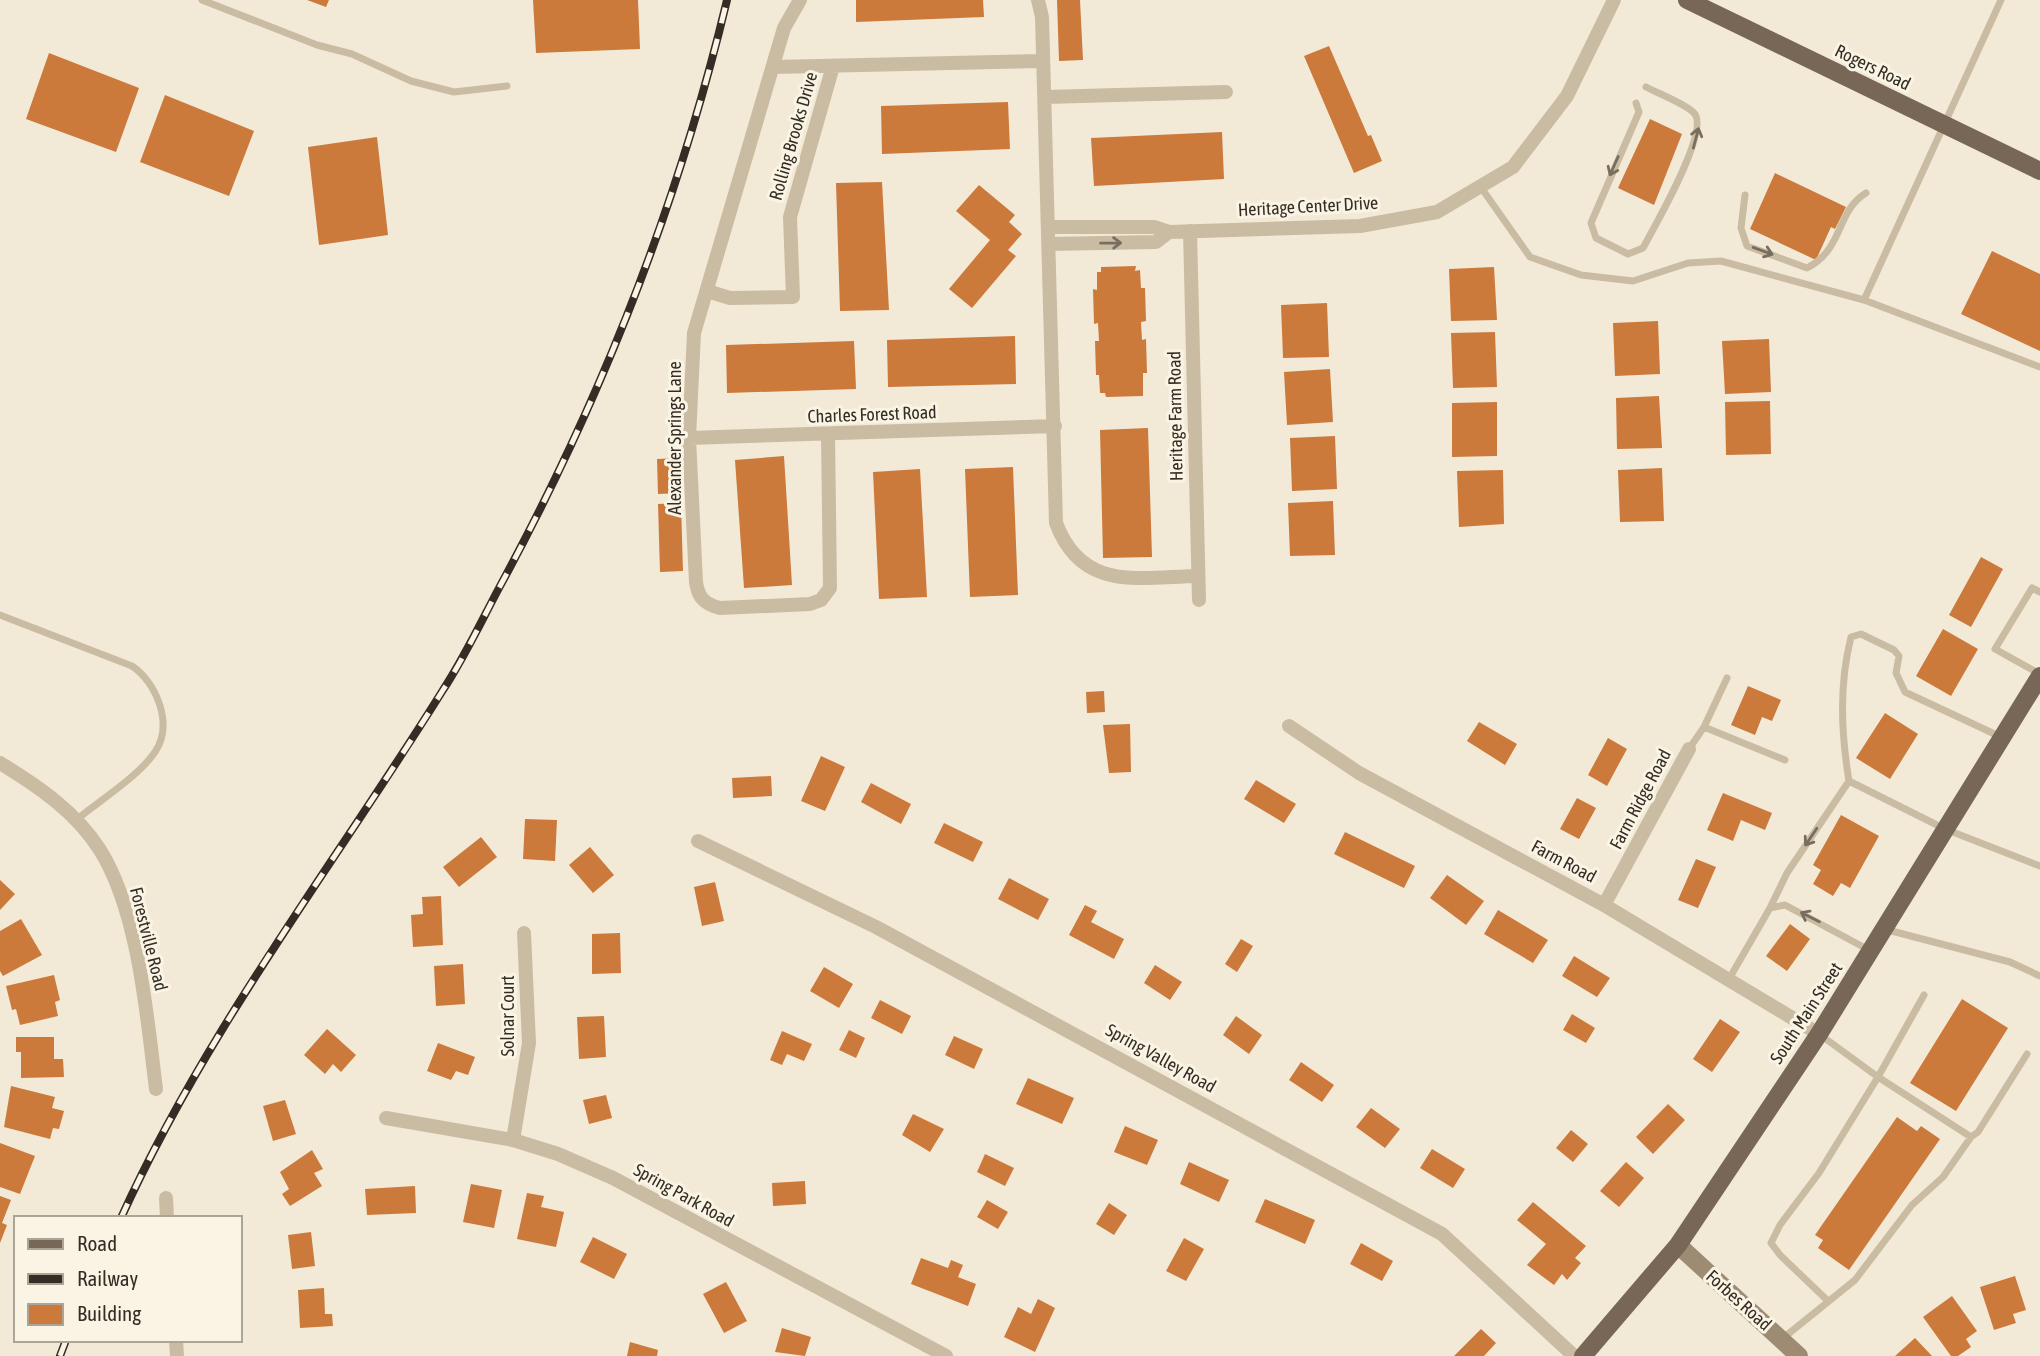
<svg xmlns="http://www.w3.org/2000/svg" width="2040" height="1356" font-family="'Asap Condensed',sans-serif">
  <rect width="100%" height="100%" fill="#f2ead7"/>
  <path fill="#cc793c" d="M307 0H329L326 7Z
    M533 0H638L640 49 536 53Z
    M856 0H983L984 17 856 22Z
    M1057 0H1080L1083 60 1059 61Z
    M1329 46 1368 136 1371 135 1382 161 1354 173 1304 56Z
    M49 53 139 88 116 152 26 119Z
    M165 95 254 131 229 196 140 162Z
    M1008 102 1010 149 882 154 881 106Z
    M1650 119 1682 134 1654 205 1618 188Z
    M1222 132 1224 179 1094 186 1091 138Z
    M377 137 388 235 319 245 308 147Z
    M1775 173 1846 207 1835 229 1831 227 1816 260 1750 229Z
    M882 182 889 310 840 311 836 183Z
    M979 185 1015 215 1009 222 1022 234 1008 250 1016 256 972 308 949 289 990 240 956 211Z
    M1992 251 2040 274V351L1961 314Z
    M1136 266 1135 271 1140 270 1141 288H1145L1146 321 1141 322 1142 340 1146 339 1147 373H1143V396L1106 397 1105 393H1100L1099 375H1096L1095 341H1099L1098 323 1094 324 1093 289 1097 290V272H1101V267Z
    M1494 267 1497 320 1451 321 1449 269Z
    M1327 303 1329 357 1283 358 1281 305Z
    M1658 321 1660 374 1615 376 1613 323Z
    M1495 332 1497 387 1453 388 1451 333Z
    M1015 336 1016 384 888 387 887 340Z
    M1769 339 1771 392 1725 394 1722 341Z
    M854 341 856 389 727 393 726 345Z
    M1330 369 1333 422 1287 425 1284 372Z
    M1659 396 1662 448 1617 449 1616 398Z
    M1770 401 1771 454 1726 455 1725 402Z
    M1497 402V456L1452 457V403Z
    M1148 428 1152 557 1103 558 1100 430Z
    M1335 436 1337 489 1292 491 1290 438Z
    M784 456 792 585 744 588 735 460Z
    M680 458 681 493 658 494 657 459Z
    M1013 467 1018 595 970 597 965 469Z
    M1662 468 1664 521 1620 522 1618 470Z
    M920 469 927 597 879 599 873 472Z
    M1503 470 1504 524 1459 527 1457 471Z
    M1333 501 1335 555 1290 556 1288 503Z
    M681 503 683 571 660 572 658 504Z
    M1981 557 2003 569 1971 627 1949 615Z
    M1943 629 1978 649 1951 696 1916 676Z
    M1748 686 1781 700 1772 721 1762 717 1755 735 1731 725Z
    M1104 691 1105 712 1087 713 1086 692Z
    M1885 713 1918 734 1890 779 1856 758Z
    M1479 722 1517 744 1505 765 1467 741Z
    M1130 724 1131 772 1109 773 1103 725Z
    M1608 738 1627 749 1607 786 1588 775Z
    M821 756 845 767 825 811 801 801Z
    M771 776 772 796 733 798 732 778Z
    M1256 780 1296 804 1284 823 1244 799Z
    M871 783 911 804 901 824 861 802Z
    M1723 793 1772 813 1765 830 1741 820 1733 841 1707 830Z
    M1577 798 1596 808 1579 839 1560 829Z
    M1841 815 1879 836 1850 888 1841 883 1833 896 1813 884 1821 870 1813 865Z
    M525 819 557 820 555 861 523 859Z
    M944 823 983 842 973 862 934 843Z
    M1345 832 1415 866 1404 888 1334 854Z
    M481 837 497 857 459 887 443 867Z
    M590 847 614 875 593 893 569 865Z
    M1696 859 1716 867 1698 908 1678 900Z
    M1447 875 1484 901 1466 925 1430 898Z
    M1009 878 1049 899 1038 920 998 899Z
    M0 880 15 894 0 910Z
    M715 882 724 921 702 926 694 887Z
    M441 896 443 945 413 947 411 915 423 914 422 897Z
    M1085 905 1097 911 1091 922 1124 939 1114 959 1069 935Z
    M1498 910 1548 940 1533 963 1484 934Z
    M21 919 42 955 3 976 0 971V931Z
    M1790 924 1810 939 1787 971 1766 956Z
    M620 933 621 973 592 974V934Z
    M1241 939 1253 946 1237 972 1225 964Z
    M1574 956 1610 978 1597 997 1562 976Z
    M463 964 465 1004 436 1006 434 966Z
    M1155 965 1182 982 1170 1000 1144 983Z
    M824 967 853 984 839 1008 810 991Z
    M54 975 60 1000 55 1002 58 1016 20 1025 16 1009 12 1010 6 986Z
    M1962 999 2008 1028 1956 1111 1910 1083Z
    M880 1000 911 1016 902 1034 871 1018Z
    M1572 1014 1595 1028 1586 1043 1563 1030Z
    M604 1016 606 1057 579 1059 577 1017Z
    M1236 1016 1262 1035 1249 1054 1223 1035Z
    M1720 1019 1740 1032 1712 1072 1693 1059Z
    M327 1029 356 1055 341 1072 333 1064 325 1074 304 1055Z
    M849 1030 865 1038 856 1058 839 1050Z
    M782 1031 812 1044 804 1061 787 1054 782 1065 770 1060Z
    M954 1036 983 1049 974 1069 945 1055Z
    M16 1037H54V1059H63L64 1077 21 1078V1052H16Z
    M438 1043 475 1057 468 1075 456 1071 451 1080 427 1071Z
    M1301 1062 1334 1085 1322 1102 1289 1080Z
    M1028 1078 1074 1098 1062 1124 1016 1104Z
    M11 1086 55 1097 52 1108 64 1111 59 1129 53 1128 50 1139 4 1127Z
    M606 1095 612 1118 589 1124 583 1100Z
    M285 1100 296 1134 273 1141 263 1106Z
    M1668 1104 1685 1120 1653 1154 1636 1137Z
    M1371 1108 1400 1129 1385 1148 1356 1127Z
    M913 1114 944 1129 930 1152 902 1135Z
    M1897 1117 1917 1131 1921 1126 1940 1139 1849 1270 1818 1248 1823 1240 1815 1235Z
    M1125 1126 1158 1140 1147 1165 1114 1152Z
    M1571 1130 1588 1144 1573 1162 1556 1148Z
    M0 1143 35 1156 20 1194 0 1187Z
    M1432 1149 1465 1169 1453 1188 1420 1168Z
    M312 1150 323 1169 314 1173 322 1186 290 1206 282 1194 289 1189 280 1172Z
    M985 1154 1014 1168 1005 1186 977 1172Z
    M1189 1162 1229 1180 1219 1202 1180 1184Z
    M1626 1162 1644 1178 1619 1207 1600 1191Z
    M805 1181 806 1204 773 1206 772 1183Z
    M471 1184 502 1190 494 1228 463 1222Z
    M415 1186 416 1213 367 1215 365 1189Z
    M527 1193 544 1196 541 1207 564 1212 556 1247 517 1239Z
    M0 1196 11 1200 2 1223 7 1225 0 1243Z
    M1265 1199 1315 1220 1305 1244 1255 1222Z
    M987 1200 1008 1212 998 1229 977 1217Z
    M1533 1202 1586 1246 1575 1258 1581 1263 1567 1280 1562 1274 1554 1285 1527 1265 1546 1244 1517 1220Z
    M1109 1203 1127 1215 1114 1235 1096 1224Z
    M311 1232 315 1266 292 1269 288 1235Z
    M593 1237 627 1254 614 1279 580 1262Z
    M1184 1238 1204 1249 1186 1281 1166 1271Z
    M1361 1243 1393 1261 1382 1281 1350 1264Z
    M921 1258 948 1268 951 1260 963 1265 958 1277 976 1284 968 1306 911 1284Z
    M2015 1276 2026 1310 2013 1314 2016 1323 1994 1330 1980 1287Z
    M726 1282 747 1321 724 1333 703 1294Z
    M324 1288 325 1314H332L333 1326 300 1328 298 1290Z
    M1952 1296 1977 1331 1966 1339 1971 1347 1958 1356H1951L1923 1317Z
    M1038 1299 1055 1308 1035 1352 1004 1337 1018 1307 1031 1314Z
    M782 1328 811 1337 805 1356 775 1352Z
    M1481 1329 1496 1343 1484 1356H1454Z
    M1915 1338 1932 1356H1895Z
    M630 1342 658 1350 657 1356H627Z"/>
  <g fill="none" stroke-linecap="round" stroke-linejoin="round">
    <path stroke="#cabca3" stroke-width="7" d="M202 0 317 45 352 54 411 81 454 92 507 86
      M1636 103 1639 112 1591 223 1596 238 1628 254 1643 248C1654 227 1711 130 1694 113 1686 104 1657 93 1646 87
      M1480 186 1530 257 1581 275 1633 281 1688 263 1721 261 1864 300 2001 0
      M1745 195 1741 228 1747 246 1807 268C1844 249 1836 211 1866 193
      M1864 300 2040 367
      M2040 592 2032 588 1995 649 2040 674
      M0 615 132 666C156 682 174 724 155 752 139 776 99 801 76 820
      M1704 727 1727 678
      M2001 737 1905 692 1896 673 1899 656 1894 650 1861 634 1851 637C1839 685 1841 732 1849 781L1945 829 2040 866
      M1689 749 1704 727 1785 760
      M1770 908 1787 873 1849 781
      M1884 929 2010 962 2040 976
      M1729 979 1770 908 1785 905 1869 950
      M1819 1034 1878 1077 1924 995
      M1827 1300 1780 1255 1771 1243 1780 1225 1819 1173 1878 1077 1971 1137
      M1782 1339 1855 1280 1912 1205 1943 1177 1971 1137 1978 1132 2027 1054"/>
    <path stroke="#cabca3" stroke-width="14" d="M800 0 784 28 694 333 689 438 696 582C698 597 704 604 720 608L810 604 821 600 830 588 828 435
      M1038 0 1042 17 1056 523C1082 592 1138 577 1198 576
      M773 67 1043 61
      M1045 97 1226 92
      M1048 227H1154L1169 232 1360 226 1437 212 1513 167 1567 96 1614 0
      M1190 231 1199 600
      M1049 244 1156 242 1169 232
      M707 291 730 298 793 297 790 217 833 66
      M689 438 1055 426
      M1289 726 1359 773 1604 905 1819 1034
      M0 763C38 786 76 812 100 850 139 912 147 1018 156 1089
      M698 841 876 927 1442 1234 1574 1356
      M1604 905 1689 749
      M386 1118 513 1140 558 1154 613 1178 946 1356
      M513 1140 529 1043 524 933
      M166 1198 167 1218
      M176 1340 177 1356"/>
    <path stroke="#9e8b74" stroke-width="18" d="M1678 1245 1799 1356"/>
    <path stroke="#786756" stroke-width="18" d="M1687 0 2040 171
      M1583 1356 1678 1245 1819 1034 2040 676"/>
    <g stroke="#352d25" stroke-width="8">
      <path id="rail" d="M121 1218C206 1030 334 865 443 690 464 658 481 622 499 588 600 402 678 205 727 0
        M60 1356 66 1340"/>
    </g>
    <use href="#rail" stroke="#faf4e4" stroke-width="5" stroke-dasharray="16" stroke-linecap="butt"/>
  </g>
  <defs><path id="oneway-shaft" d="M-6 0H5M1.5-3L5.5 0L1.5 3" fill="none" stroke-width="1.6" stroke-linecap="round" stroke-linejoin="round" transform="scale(1.75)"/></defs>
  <g stroke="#786d5e">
    <use href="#oneway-shaft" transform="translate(1696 138) rotate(-75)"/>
    <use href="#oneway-shaft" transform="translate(1614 166) rotate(114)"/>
    <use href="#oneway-shaft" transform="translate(1111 243) rotate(-1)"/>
    <use href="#oneway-shaft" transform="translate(1763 251) rotate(20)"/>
    <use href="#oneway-shaft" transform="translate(1811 837) rotate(124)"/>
    <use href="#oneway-shaft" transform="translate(1810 917) rotate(-153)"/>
  </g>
  <g text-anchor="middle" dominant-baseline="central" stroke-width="6" stroke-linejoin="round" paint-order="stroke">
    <g font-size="18" fill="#352d25" stroke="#faf4e4">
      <text transform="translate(1873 67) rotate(26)">Rogers Road</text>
      <text transform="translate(793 136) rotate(-74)">Rolling Brooks Drive</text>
      <text transform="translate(1308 206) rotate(-3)">Heritage Center Drive</text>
      <text transform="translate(872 414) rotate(-2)">Charles Forest Road</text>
      <text transform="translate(1175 416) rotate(-91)">Heritage Farm Road</text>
      <text transform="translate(674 438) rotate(-90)">Alexander Springs Lane</text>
      <text transform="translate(1640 799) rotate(-62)">Farm Ridge Road</text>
      <text transform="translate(1564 861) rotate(28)">Farm Road</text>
      <text transform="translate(149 939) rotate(76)">Forestville Road</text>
      <text transform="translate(1806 1013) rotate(-57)">South Main Street</text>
      <text transform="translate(507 1016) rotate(-90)">Solnar Court</text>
      <text transform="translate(1161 1058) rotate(29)">Spring Valley Road</text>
      <text transform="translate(684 1195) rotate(29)">Spring Park Road</text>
      <text transform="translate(1739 1300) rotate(42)">Forbes Road</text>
    </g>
  </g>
  <rect x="14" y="1216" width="228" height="126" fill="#faf4e4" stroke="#aba498" stroke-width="2"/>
  <rect x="28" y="1239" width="35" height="10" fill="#786756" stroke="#aba498" stroke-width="2"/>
  <text x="77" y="1251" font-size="21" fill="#352d25">Road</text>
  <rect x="28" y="1274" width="35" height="10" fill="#352d25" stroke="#aba498" stroke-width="2"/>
  <text x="77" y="1286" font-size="21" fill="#352d25">Railway</text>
  <rect x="28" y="1304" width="35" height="21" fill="#cc793c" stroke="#aba498" stroke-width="2"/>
  <text x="77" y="1321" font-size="21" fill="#352d25">Building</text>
</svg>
